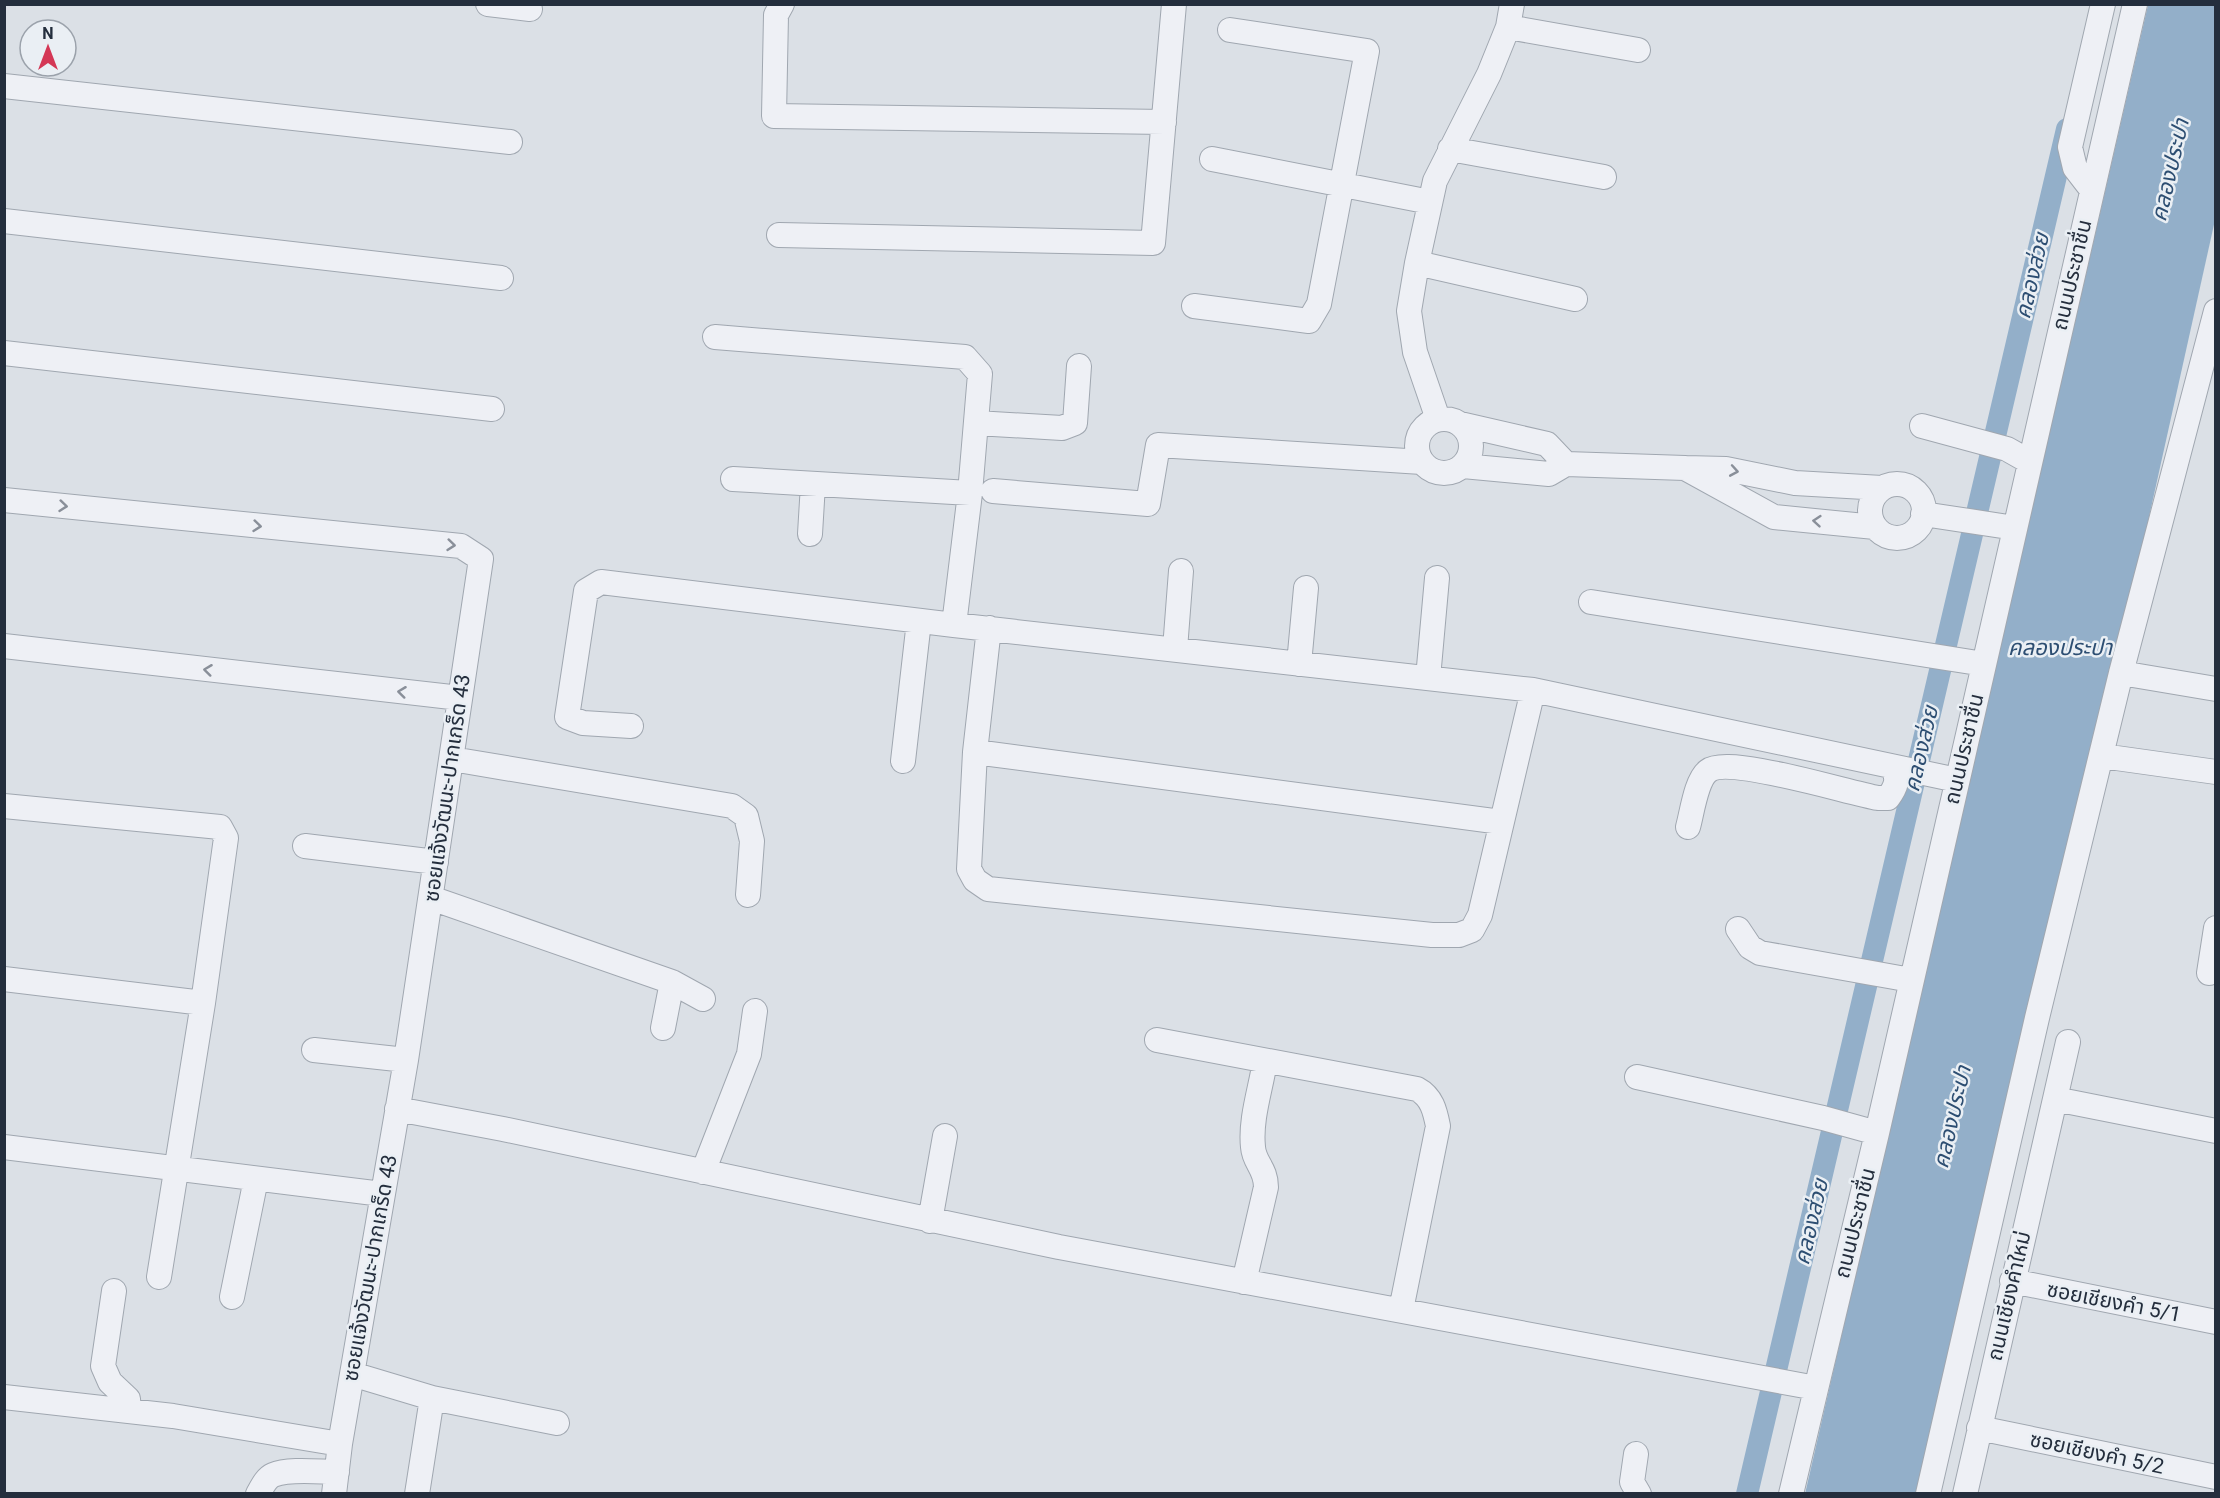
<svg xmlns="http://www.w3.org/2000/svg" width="2220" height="1498" font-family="Roboto,'Noto Sans Thai',sans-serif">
  <rect width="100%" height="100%" fill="#dbe0e6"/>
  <path fill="#93afc9" d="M2148 5H2215V220L2115 670 1918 1493 1805 1494Z"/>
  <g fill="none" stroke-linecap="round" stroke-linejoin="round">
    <path stroke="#93afc9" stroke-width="22" d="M1747 1494 2067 129"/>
    <g stroke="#a0a7b0" stroke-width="26">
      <path id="minor" d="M488 4 530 9
        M782 4 776 15 774 116 1164 122
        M1508 27 1638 50
        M4 86 510 142
        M1450 149 1604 177
        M1212 159 1430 202
        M2092 190 2075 168 2070 147 2103 4
        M4 221 501 278
        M779 235 1153 243 1174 4
        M1417 263 1575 299
        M1194 306 1309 321 1319 304 1367 51 1230 30
        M715 337 965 357 980 374 970 493 954 625
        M4 353 492 409
        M1417 446a27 27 0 1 1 54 0a27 27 0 1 1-54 0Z
        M1438 419 1415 352 1409 311 1417 263 1435 181 1489 74 1508 27 1512 4
        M976 423 1062 428 1075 423 1079 366
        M1460 424 1547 444 1566 464
        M1922 426 2007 449 2030 462
        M1463 466 1549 474 1566 464 1685 468
        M733 479 970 493
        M1870 511a27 27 0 1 1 54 0a27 27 0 1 1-54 0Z
        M993 491 1148 504 1158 445 1422 462
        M4 500 461 546 481 559 406 1060 340 1444 334 1494
        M1923 514 2015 528
        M1875 527 1774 517 1685 468 1726 469 1795 483 1882 488
        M810 534 813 484
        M1591 602 1984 664
        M989 628 975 752 969 869 975 880 988 889 1432 935H1459L1472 930 1480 915 1533 690
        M4 646 460 698
        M1175 649 1181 571
        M1299 664 1306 588
        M2121 673 2216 689
        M1428 678 1437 578
        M631 726 583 723 567 717 586 591 601 582 954 625 1533 690 1957 780
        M975 752 1501 822
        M2102 756 2216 772
        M452 759 732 806 746 816 752 841 748 895
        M903 761 919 621
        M4 806 220 827 226 838 203 1003 159 1277
        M1688 827C1692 813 1696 780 1708 771 1729 755 1848 793 1878 798H1888C1896 787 1899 780 1893 767
        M305 846 436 862
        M431 898 672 982 703 999
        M1738 929 1750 947 1760 953 1911 980
        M2209 973 2216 928
        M4 979 203 1003
        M663 1028 672 982
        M1157 1040 1417 1089C1432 1097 1435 1111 1438 1126L1401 1310
        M314 1050 406 1060
        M1637 1077 1823 1118 1877 1133
        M2055 1099 2216 1131
        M397 1109 503 1129 1059 1247 1816 1388
        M4 1147 382 1194
        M703 1172 749 1054 755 1011
        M930 1221 945 1136
        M2012 1281 2216 1322
        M1244 1282 1266 1187C1266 1168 1254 1163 1253 1147 1250 1119 1261 1088 1265 1061
        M114 1291 103 1366 110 1382 128 1399 129 1411
        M232 1297 256 1179
        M352 1374 432 1398 417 1494
        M4 1397 173 1416 340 1444
        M432 1398 557 1423
        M1979 1428 2216 1477
        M1636 1454 1632 1482 1639 1494
        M258 1494C262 1487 266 1478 273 1475 289 1468 320 1472 337 1472
        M1791 1494 1877 1133 2135 4
        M1928 1494 2037 1018 2121 673 2216 311
        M1965 1494 2068 1042"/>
    </g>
    <use href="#minor" stroke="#eef0f5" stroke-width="24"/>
  </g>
  <defs><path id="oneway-chevron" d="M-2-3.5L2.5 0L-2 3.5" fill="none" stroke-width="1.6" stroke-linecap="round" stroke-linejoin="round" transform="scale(1.5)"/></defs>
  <g stroke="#898f99">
    <use href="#oneway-chevron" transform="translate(1734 471) rotate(10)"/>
    <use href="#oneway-chevron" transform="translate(63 506) rotate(6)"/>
    <use href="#oneway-chevron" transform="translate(1817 521) rotate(-175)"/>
    <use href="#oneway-chevron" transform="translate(257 526) rotate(6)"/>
    <use href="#oneway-chevron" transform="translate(451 545) rotate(6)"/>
    <use href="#oneway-chevron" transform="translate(208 670) rotate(-173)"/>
    <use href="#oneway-chevron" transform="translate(402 692) rotate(-173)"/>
  </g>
  <g text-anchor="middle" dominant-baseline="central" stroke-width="5" stroke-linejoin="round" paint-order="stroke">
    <g font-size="21" fill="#242e3d" stroke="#eaeff4">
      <text transform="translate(2072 275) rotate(-77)">ถนนประชาชื่น</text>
      <text transform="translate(1964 749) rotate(-77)">ถนนประชาชื่น</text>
      <text transform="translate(447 788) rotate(-82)">ซอยแจ้งวัฒนะ-ปากเกร็ด 43</text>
      <text transform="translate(1855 1223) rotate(-76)">ถนนประชาชื่น</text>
      <text transform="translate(370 1268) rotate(-80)">ซอยแจ้งวัฒนะ-ปากเกร็ด 43</text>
      <text transform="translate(2009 1296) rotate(-77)">ถนนเชียงคำใหม่</text>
      <text transform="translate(2114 1302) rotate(11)">ซอยเชียงคำ 5/1</text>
      <text transform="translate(2097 1453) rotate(12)">ซอยเชียงคำ 5/2</text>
    </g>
    <g font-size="22" font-style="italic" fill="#2d4e72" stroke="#eaeff4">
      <text transform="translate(2170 170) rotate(-77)">คลองประปา</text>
      <text transform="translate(2032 276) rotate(-77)">คลองส่วย</text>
      <text x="2060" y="647">คลองประปา</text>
      <text transform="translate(1921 749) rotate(-77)">คลองส่วย</text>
      <text transform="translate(1952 1117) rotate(-77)">คลองประปา</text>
      <text transform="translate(1811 1222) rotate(-77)">คลองส่วย</text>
    </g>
  </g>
  <rect width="2220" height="1498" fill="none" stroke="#242e3d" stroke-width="12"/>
  <g transform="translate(48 48)"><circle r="28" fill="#eaeff4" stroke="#9ba2ab" stroke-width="1.5"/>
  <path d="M0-4.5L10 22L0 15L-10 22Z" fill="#d43755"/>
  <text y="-9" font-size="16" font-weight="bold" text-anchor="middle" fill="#242e3d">N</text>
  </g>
</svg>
